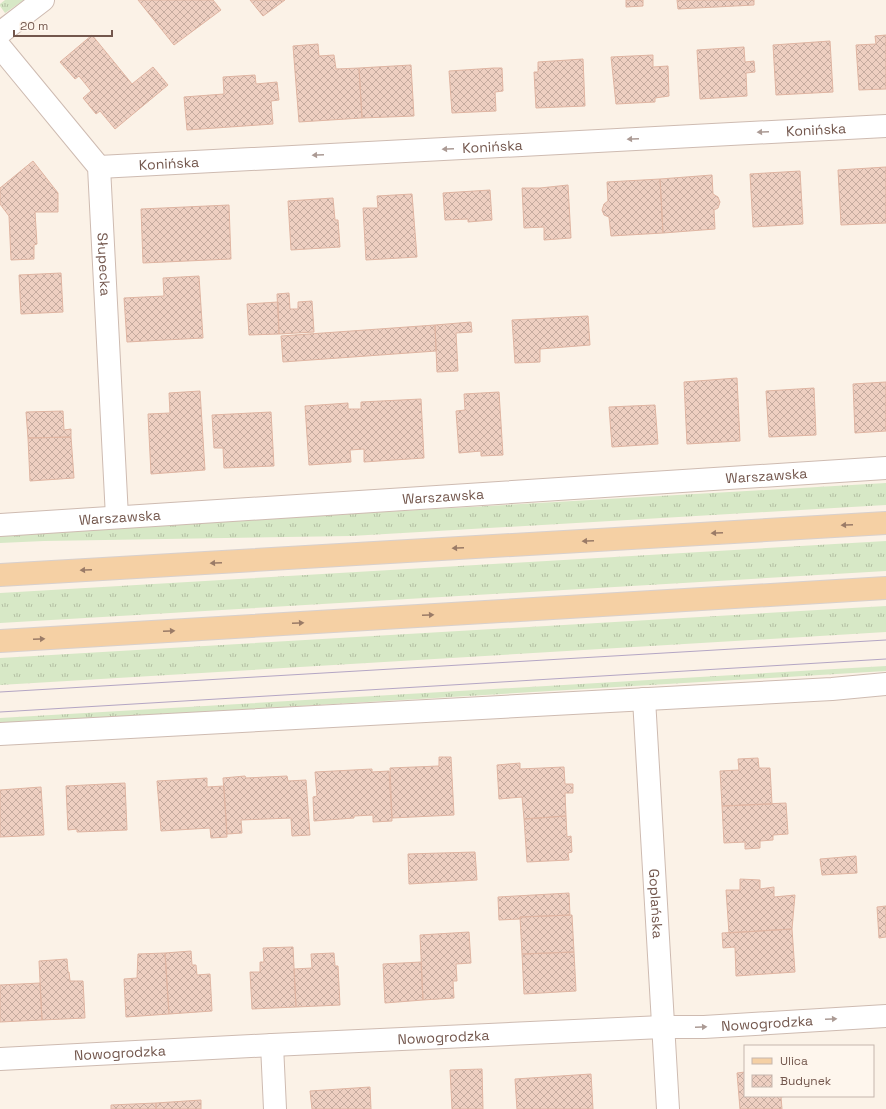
<svg xmlns="http://www.w3.org/2000/svg" width="886" height="1109" font-family="'Space Grotesk',sans-serif">
  <defs>
    <pattern id="grass-tufts" width="24" height="20" patternUnits="userSpaceOnUse"><rect width="24" height="20" fill="#d7e8c6"/><path d="M3 7l-1-3M5 7V3M7 7l1-3M15 17l-1-3M17 17v-4M19 17l1-3" fill="none" stroke="#b3bfa3"/></pattern>
    <pattern id="building-cross-hatch" width="8" height="8" patternUnits="userSpaceOnUse"><rect width="8" height="8" fill="#eecfc1"/><path d="M0 0l8 8M0 8l8-8" fill="none" stroke="#c5ab9f"/></pattern>
  </defs>
  <rect width="100%" height="100%" fill="#fbf2e7"/>
  <path fill="url(#grass-tufts)" d="M5 0H24L5 13 0 6V4Z
    M886 483V505L351 536 44 541 0 543V534Z
    M886 541V571L0 623V593Z
    M886 606V632L0 685V658Z
    M886 666V671L0 724V718Z"/>
  <path fill="url(#building-cross-hatch)" stroke="#e0b5a2" d="M138 0H213L221 10 174 45Z
    M250 0H285L263 16Z
    M626 0H643V6L626 7Z
    M677 0H754V5L678 9Z
    M92 35 132 84 153 67 168 85 115 129 100 111 96 114 83 98 91 91 79 76 75 79 60 62Z
    M886 35V89L859 90 856 45 876 44 875 36Z
    M830 41 833 92 776 95 773 45Z
    M318 44 319 56 334 55 336 69 359 68 362 118 299 122 293 46Z
    M744 47 745 62 754 61 755 72 746 73 747 96 700 99 697 50Z
    M653 55V67L668 66 669 96 655 98V102L616 104 611 57Z
    M583 59 585 106 536 108 534 72H538V62Z
    M411 65 414 116 362 118 359 68Z
    M494 68H502L503 91 495 92 496 111 452 113 449 71Z
    M255 75 256 84 277 82 279 100 271 101 273 124 187 130 184 97 224 94 223 77Z
    M33 161 58 193V212H35L37 244 34 245V259L11 260 9 216 0 204V188Z
    M886 167V223L841 225 838 170Z
    M800 171 803 224 753 227 750 174Z
    M712 175 713 194 718 197 720 202 718 208 714 210 715 229 663 233 660 179Z
    M660 179 663 233 611 236 609 217 604 215 602 210 604 204 608 201 607 182Z
    M568 185 571 238 544 240V227L524 228 522 188H540Z
    M490 190 492 220 468 222V219L445 220 443 193Z
    M412 194 417 257 366 260 363 208H378L377 196Z
    M333 198 335 220H338L340 247 291 250 288 201Z
    M229 205 231 259 143 263 141 209Z
    M61 273 63 312 21 314 19 275Z
    M199 276 203 338 127 342 124 298 164 296 163 278Z
    M289 293 290 309H298V302L312 301 314 332 279 334 277 294Z
    M278 302 279 334 249 335 247 304Z
    M588 316 590 345 540 349V362L515 363 512 320Z
    M471 322 472 332 456 333 458 371 437 372 435 325Z
    M435 325 436 351 283 362 281 336Z
    M737 378 740 441 687 444 684 382Z
    M886 382V431L855 433 853 384Z
    M814 388 816 435 769 437 766 391Z
    M200 391 205 470 151 474 148 414 170 413 169 393Z
    M499 392 503 455 481 456V451L459 453 456 411 465 410 464 394Z
    M421 399 424 458 364 462V449L350 450 351 462 309 465 305 406 348 403V409H361V402Z
    M655 405 658 444 612 447 609 407Z
    M63 411 64 430 71 429V437L28 438 26 412Z
    M271 412 274 466 224 468 223 448H214L212 415Z
    M71 437 74 478 30 481 28 438Z
    M439 757H451L454 815 392 818 390 768 439 766Z
    M758 758 759 768H770L772 804 722 806 720 771 739 770 738 759Z
    M520 763V769L564 767 565 784H573V793H565L566 816 524 819 522 797 499 799 497 765Z
    M372 769V772L389 771 392 821 373 822V815L354 816V818L314 821 313 797 317 796 315 772Z
    M245 776 246 778 287 776 288 781 306 780 310 835 292 836 291 818 241 820 242 833 227 834 223 778Z
    M207 778V787L224 786 227 837 211 838 210 828 161 831 157 781Z
    M125 783 127 830 77 832V829L68 830 66 786Z
    M41 787 44 835 0 837V790Z
    M786 803 788 834 773 835V840L760 841V848L745 849V842L724 843 722 806Z
    M566 816 567 837 571 836 572 852 568 853 569 860 527 862 524 819Z
    M475 852 477 880 409 884 408 854Z
    M856 856 857 873 822 875 820 859Z
    M740 879 760 880V889L774 887V897L795 895 792 929 729 933 726 890H740Z
    M569 893 570 915 520 917V919L499 920 498 897Z
    M886 906V937L879 938 877 907Z
    M572 915 574 952 522 954 520 917Z
    M792 929 795 972 736 976 735 947 723 948 722 933Z
    M469 932 471 963 456 964 457 981H453L454 998 423 1000 420 935Z
    M293 947 296 1007 252 1009 250 972H260V962H264L263 948Z
    M191 951 192 965H196L197 975 210 974 212 1011 169 1014 165 953Z
    M574 952 576 991 524 994 522 954Z
    M165 953 169 1014 126 1017 124 979 137 978 138 954Z
    M334 953 335 966H338L340 1005 296 1007 294 969 312 968 311 954Z
    M67 959 68 972H69L70 981H83L85 1018 42 1020 39 961Z
    M421 962 423 1000 385 1003 383 964Z
    M40 983 42 1020 0 1022V985Z
    M482 1069 483 1109H452L450 1070Z
    M745 1072V1096H787L781 1097 782 1109H740L737 1073Z
    M591 1074 593 1109H517L515 1079Z
    M370 1087 371 1109H312L310 1091Z
    M201 1100V1109H156V1103Z
    M156 1103V1109H111V1105Z"/>
  <g fill="none" stroke-linecap="round" stroke-linejoin="round">
    <g stroke="#cebbb1" stroke-width="24">
      <g id="minor">
        <path d="M0 33 43 0"/>
        <path id="s1" d="M0 47 99 167 117 517"/>
        <path id="s2" d="M99 167 886 126"/>
        <path id="s3" d="M0 525 886 468"/>
        <path id="s4" d="M644 699 668 1109"/>
        <path d="M0 734 832 689 886 684"/>
        <path d="M272 1045 275 1109"/>
        <path id="s5" d="M0 1059 272 1045 662 1027H704L886 1016"/>
      </g>
    </g>
    <g stroke="#d8d0cd" stroke-width="24">
      <path id="major" d="M0 575 886 523
        M0 641 886 588"/>
    </g>
    <use href="#minor" stroke="#fff" stroke-width="22"/>
    <use href="#major" stroke="#f5d0a4" stroke-width="22"/>
    <path stroke="#b4a6c4" stroke-width="1" d="M0 692 886 640
      M0 712 886 659"/>
  </g>
  <defs><path id="oneway-solid" d="M-6-.8H1V-3.2L6.5 0L1 3.2V.8H-6Z"/></defs>
  <g fill="#ab9a94">
    <use href="#oneway-solid" transform="translate(763 132) rotate(177)"/>
    <use href="#oneway-solid" transform="translate(633 139) rotate(177)"/>
    <use href="#oneway-solid" transform="translate(448 149) rotate(177)"/>
    <use href="#oneway-solid" transform="translate(318 155) rotate(177)"/>
    <use href="#oneway-solid" transform="translate(831 1019) rotate(-3)"/>
    <use href="#oneway-solid" transform="translate(701 1027) rotate(-2)"/>
  </g>
  <g fill="#9a7b67">
    <use href="#oneway-solid" transform="translate(847 525) rotate(177)"/>
    <use href="#oneway-solid" transform="translate(717 533) rotate(177)"/>
    <use href="#oneway-solid" transform="translate(588 541) rotate(177)"/>
    <use href="#oneway-solid" transform="translate(458 548) rotate(177)"/>
    <use href="#oneway-solid" transform="translate(216 563) rotate(177)"/>
    <use href="#oneway-solid" transform="translate(86 570) rotate(177)"/>
    <use href="#oneway-solid" transform="translate(428 615) rotate(-3)"/>
    <use href="#oneway-solid" transform="translate(298 623) rotate(-3)"/>
    <use href="#oneway-solid" transform="translate(169 631) rotate(-3)"/>
    <use href="#oneway-solid" transform="translate(39 639) rotate(-3)"/>
  </g>
  <g text-anchor="middle" dominant-baseline="central" stroke-width="4" stroke-linejoin="round" paint-order="stroke">
    <g font-size="14" fill="#73574d" stroke="#fef6ed">
      <text stroke="none"><textPath href="#s2" startOffset="718">Konińska</textPath></text>
      <text stroke="none"><textPath href="#s2" startOffset="394">Konińska</textPath></text>
      <text stroke="none"><textPath href="#s2" startOffset="70">Konińska</textPath></text>
      <text stroke="none"><textPath href="#s1" startOffset="253">Słupecka</textPath></text>
      <text stroke="none"><textPath href="#s3" startOffset="768">Warszawska</textPath></text>
      <text stroke="none"><textPath href="#s3" startOffset="444">Warszawska</textPath></text>
      <text stroke="none"><textPath href="#s3" startOffset="120">Warszawska</textPath></text>
      <text stroke="none"><textPath href="#s4" startOffset="205">Goplańska</textPath></text>
      <text stroke="none"><textPath href="#s5" startOffset="768">Nowogrodzka</textPath></text>
      <text stroke="none"><textPath href="#s5" startOffset="444">Nowogrodzka</textPath></text>
      <text stroke="none"><textPath href="#s5" startOffset="120">Nowogrodzka</textPath></text>
    </g>
  </g>
  <rect x="744" y="1045" width="130" height="52" fill="#fef6ed" stroke="#c6b6ad"/>
  <rect x="752" y="1058" width="20" height="6" fill="#f5d0a4" stroke="#c6b6ad"/>
  <text x="780" y="1065" font-size="12" fill="#73574d">Ulica</text>
  <rect x="752" y="1075" width="20" height="12" fill="url(#building-cross-hatch)" stroke="#c6b6ad"/>
  <text x="780" y="1085" font-size="12" fill="#73574d">Budynek</text>
  <path d="M14 30v6h98v-6" fill="none" stroke="#73574d" stroke-width="2"/>
  <text x="20" y="30" font-size="12" fill="#73574d" stroke="#fef6ed" stroke-width="3" paint-order="stroke">20 m</text>
</svg>
